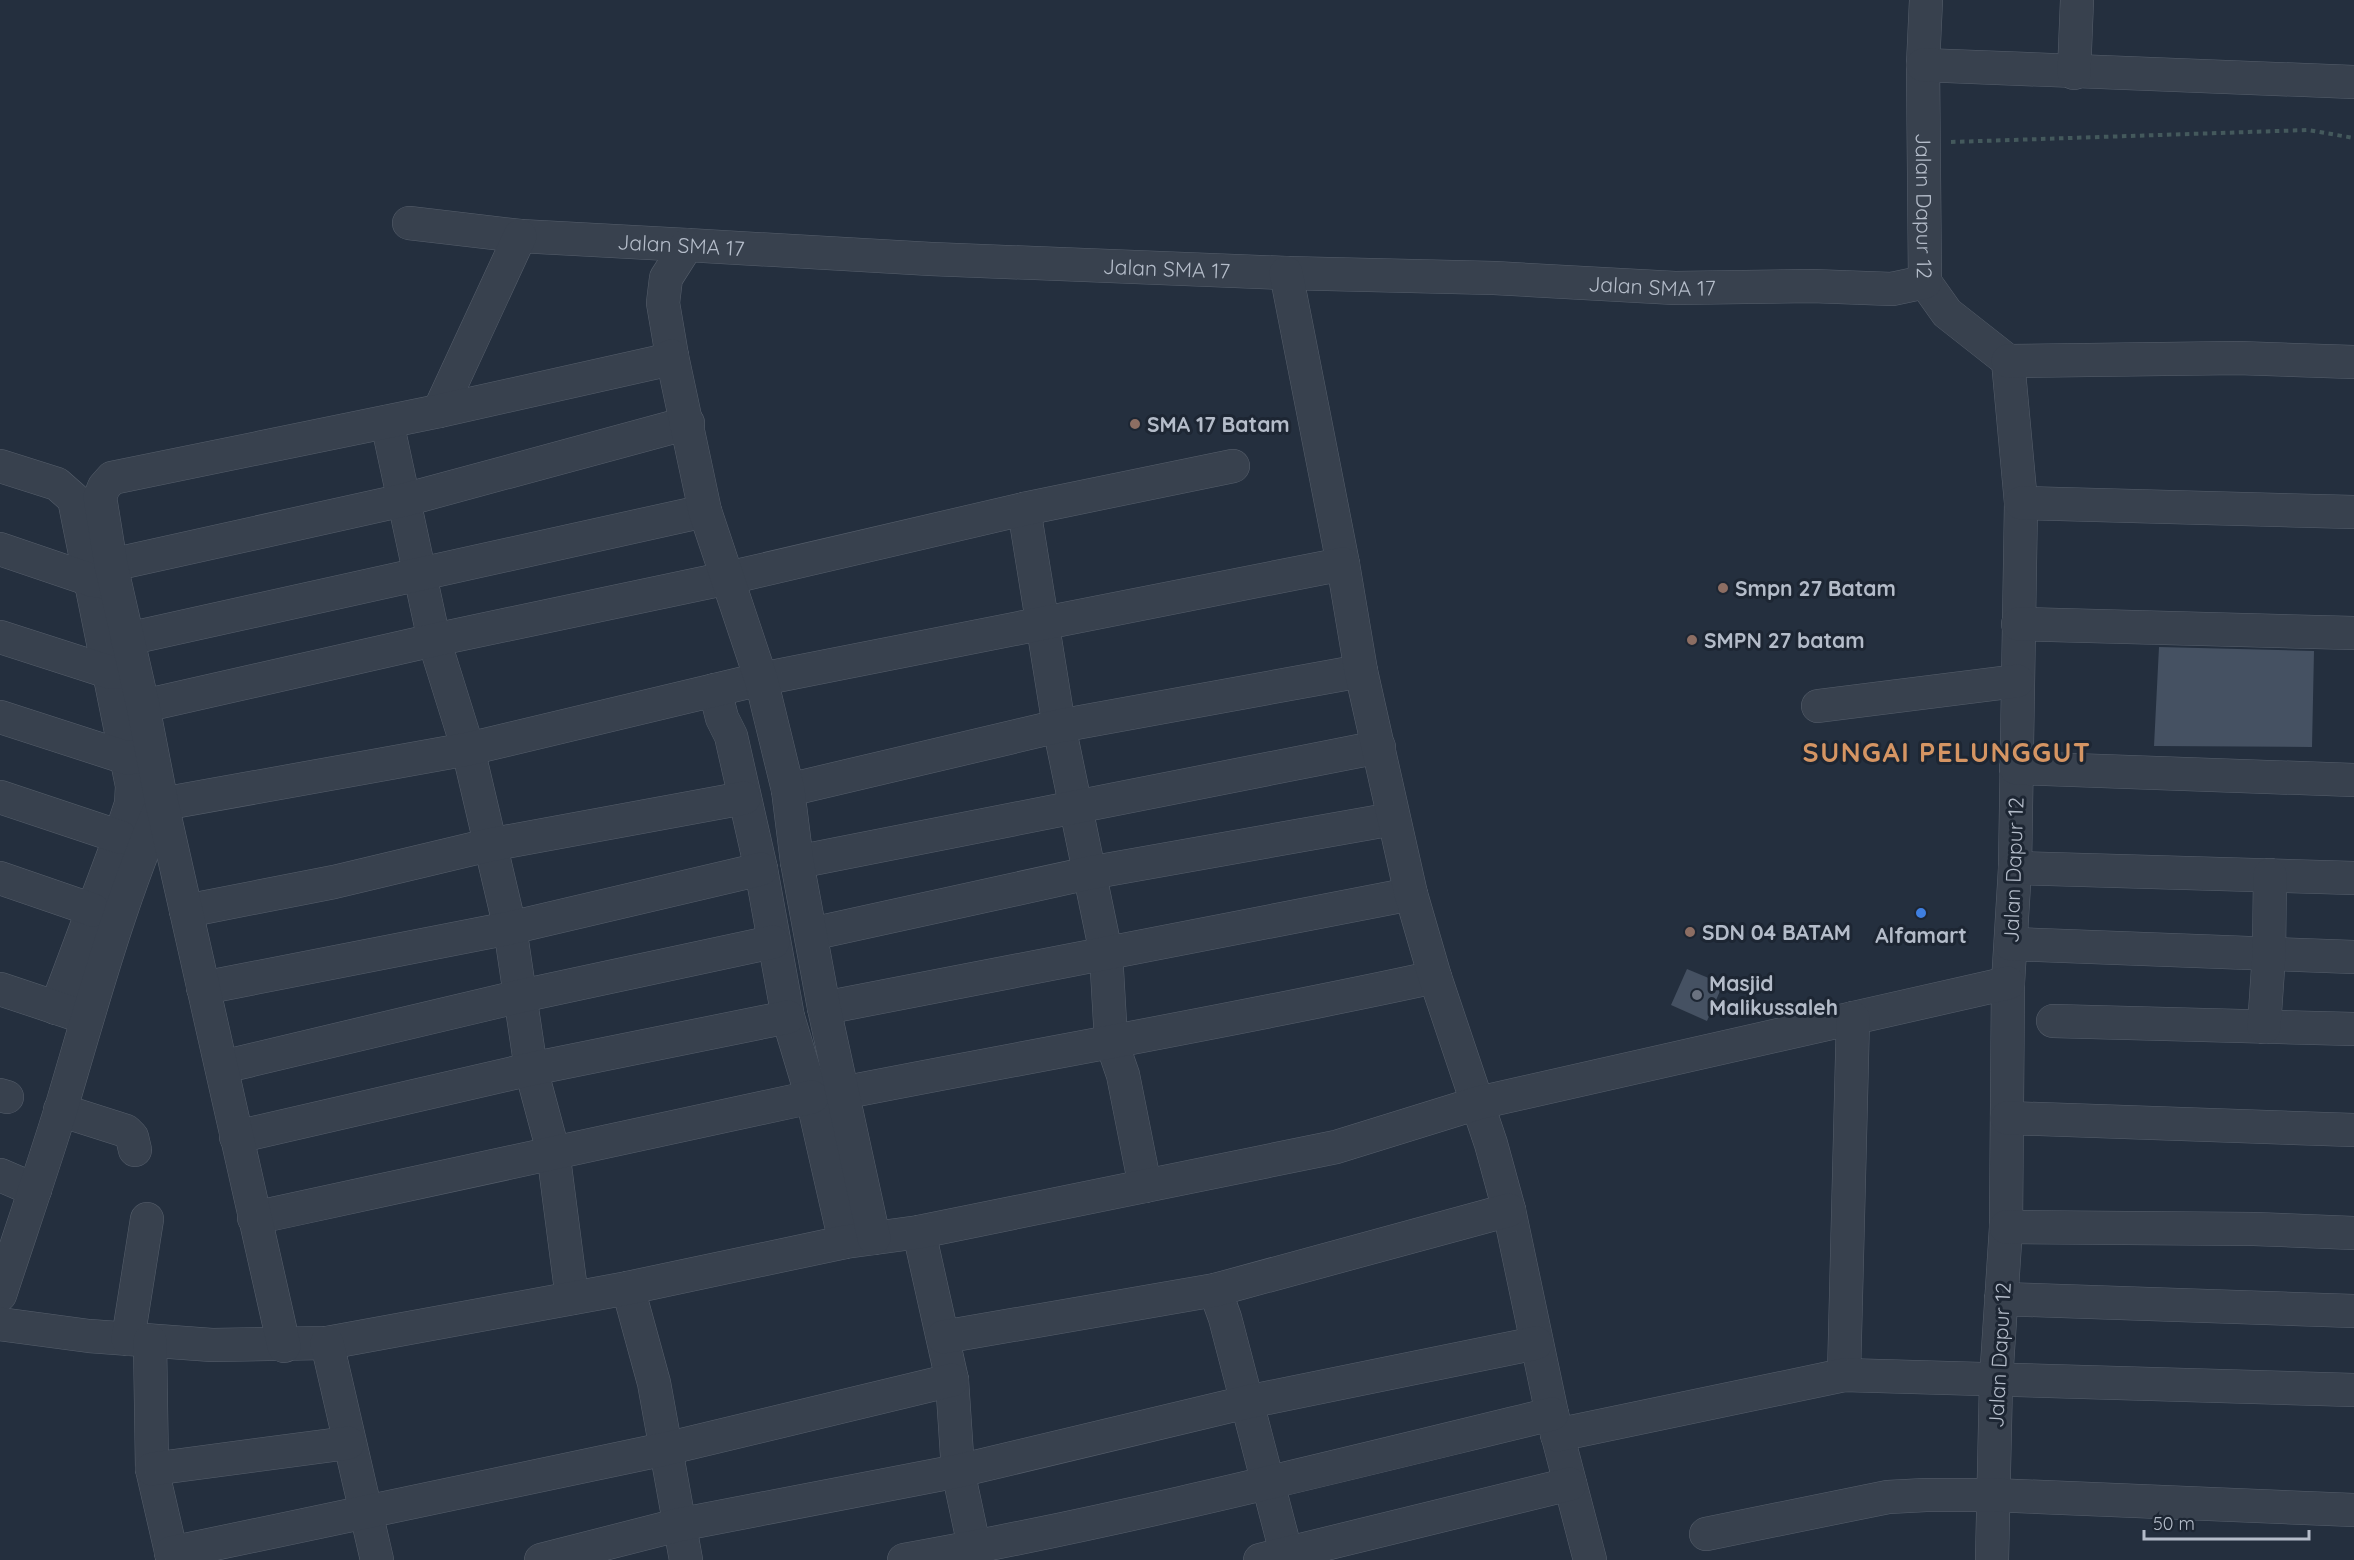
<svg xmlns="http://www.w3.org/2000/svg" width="2354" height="1560" font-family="Quicksand,sans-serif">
  <rect width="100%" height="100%" fill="#242f3e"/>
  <path fill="#455162" d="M2159 647 2314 651 2312 747 2154 746Z
    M1687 969 1723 984 1707 1021 1671 1005Z"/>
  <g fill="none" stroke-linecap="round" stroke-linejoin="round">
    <g stroke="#565f6c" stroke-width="34">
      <g id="minor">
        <path id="s1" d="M1926 0 1923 65 1925 282 1947 313 2008 361 2021 503 2015 868 2008 983 2006 1227 1996 1381 1992 1560"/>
        <path d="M1923 65 2354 82"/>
        <path d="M2074 73 2077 0"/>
        <path id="s2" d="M409 223 520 236 687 245 931 259 1286 273 1494 278 1675 288 1812 286 1892 289 1925 282"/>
        <path d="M1286 273 1343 564"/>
        <path d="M672 356 663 303 666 278 687 245"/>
        <path d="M2008 361 2238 358 2354 362"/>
        <path d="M439 411 520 236"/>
        <path d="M387 422 434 640 468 749 510 928 531 1069 553 1151 572 1298"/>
        <path d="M0 466 57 484 74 499 132 786 131 804 120 837 56 1008"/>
        <path d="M2021 503 2354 512"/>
        <path d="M1024 509 1059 726 1106 953 1111 1040 1123 1075 1145 1186"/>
        <path d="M0 549 91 580 110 583"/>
        <path d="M111 565 404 500 688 423"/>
        <path d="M2018 624 2354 633"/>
        <path d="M0 637 109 672H127"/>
        <path d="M127 639 705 511"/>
        <path d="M715 690 722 718 731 736 761 869 788 1017 812 1097 845 1242"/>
        <path d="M143 706 434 640 728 578 1024 509 1233 466"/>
        <path d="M1818 706 2017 681"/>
        <path d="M0 717 127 758 144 756"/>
        <path d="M2016 768 2354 780"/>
        <path d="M788 790 1059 726 1361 671"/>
        <path d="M0 797 120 837"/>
        <path d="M797 862 1379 747"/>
        <path d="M2015 868 2354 878"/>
        <path d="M0 878 93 910"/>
        <path d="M186 911 334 882 489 845 744 798"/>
        <path d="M811 934 1089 873 1393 819"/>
        <path d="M2011 944 2354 957"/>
        <path d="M203 988 510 928 761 869"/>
        <path d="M0 989 78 1015"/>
        <path d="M824 1008 1411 894"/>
        <path d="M2053 1021 2354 1029"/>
        <path d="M2264 1027 2269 954 2270 875"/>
        <path d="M222 1067 521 996 773 942"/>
        <path d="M842 1093C1040 1054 1238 1020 1435 977"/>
        <path d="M0 1095 7 1097"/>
        <path d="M60 1110 126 1131 132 1137 135 1150"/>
        <path d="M2007 1118 2354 1130"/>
        <path d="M236 1137 531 1069 788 1017"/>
        <path d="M0 1175 35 1190"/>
        <path d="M254 1218 812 1097"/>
        <path d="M2006 1227 2254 1229 2354 1233"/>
        <path d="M919 1232 952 1380 958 1471 977 1560"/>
        <path d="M628 1288 654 1383 686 1560"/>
        <path d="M1215 1290 1225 1318 1288 1560"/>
        <path d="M0 1295C20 1234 41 1173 60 1112 91 1008 119 903 162 804L468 749 761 679 1343 564 1361 671 1411 894 1435 977 1491 1144 1509 1210 1552 1414 1590 1560"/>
        <path d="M2001 1299 2354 1311"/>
        <path d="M0 1324 89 1336 212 1345 327 1343 628 1288 845 1242 919 1232 1336 1147 1478 1103 2008 983"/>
        <path d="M943 1337 1215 1290 1509 1210"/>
        <path d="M128 1339 147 1219"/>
        <path d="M150 1341 152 1469 173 1560"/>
        <path d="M327 1343 377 1560"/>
        <path d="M284 1346 162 804 143 706 111 565 100 497 104 487 112 478 439 411 658 362 672 356 705 511 761 679 788 790 797 862 824 1008 874 1238"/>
        <path d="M1844 1375 1853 1018"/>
        <path d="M1557 1435 1844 1375 2354 1390"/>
        <path d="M152 1469 348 1443"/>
        <path d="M1706 1534 1888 1497 1926 1495H1993L2354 1510"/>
        <path d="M171 1553 665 1449 952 1380"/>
        <path d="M541 1560 678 1525 958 1471 1247 1402 1536 1343"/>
        <path d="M904 1560C1122 1521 1337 1466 1552 1414"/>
        <path d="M1260 1560 1570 1484"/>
      </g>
    </g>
    <path stroke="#44595c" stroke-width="4" stroke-dasharray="4.5 4.5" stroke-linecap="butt" d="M1951 142 2308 130 2354 138"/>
    <use href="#minor" stroke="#38414e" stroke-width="33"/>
  </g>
  <g fill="#8d6e63" stroke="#1d2633" stroke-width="2">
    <circle cx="1135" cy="424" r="6"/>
    <circle cx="1723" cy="588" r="6"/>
    <circle cx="1692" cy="640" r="6"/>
    <circle cx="1690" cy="932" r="6"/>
  </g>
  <circle fill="#3f7fe0" stroke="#1d2633" stroke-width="2" cx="1921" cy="913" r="6"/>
  <circle fill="#6b7280" stroke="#1d2633" stroke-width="2" cx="1697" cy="995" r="6"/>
  <g text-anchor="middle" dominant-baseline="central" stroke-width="6" stroke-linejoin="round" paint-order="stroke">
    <g font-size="21" fill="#b4bcc9" stroke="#1d2633">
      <text stroke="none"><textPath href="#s1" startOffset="206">Jalan Dapur 12</textPath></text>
      <text stroke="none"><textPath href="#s2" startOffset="273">Jalan SMA 17</textPath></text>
      <text stroke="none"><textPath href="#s2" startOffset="759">Jalan SMA 17</textPath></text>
      <text stroke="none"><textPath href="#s2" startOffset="1245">Jalan SMA 17</textPath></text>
      <text transform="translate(2013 870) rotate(-88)">Jalan Dapur 12</text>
      <text transform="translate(1999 1355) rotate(-87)">Jalan Dapur 12</text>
    </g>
    <g font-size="21" font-weight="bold" fill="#b4bcc9" stroke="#1d2633" text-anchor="start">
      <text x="1147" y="424">SMA 17 Batam</text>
      <text x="1735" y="588">Smpn 27 Batam</text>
      <text x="1704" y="640">SMPN 27 batam</text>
      <text x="1702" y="932">SDN 04 BATAM</text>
      <text x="1921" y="935" text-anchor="middle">Alfamart</text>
      <text x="1709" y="983">Masjid<tspan x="1709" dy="24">Malikussaleh</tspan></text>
    </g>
    <g font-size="27" font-weight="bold" letter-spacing="1.5" fill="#d59563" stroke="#1d2633">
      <text x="1947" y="752">SUNGAI PELUNGGUT</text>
    </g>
  </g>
  <path d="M2144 1530v9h165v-9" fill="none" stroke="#b4bcc9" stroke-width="3"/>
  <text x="2153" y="1530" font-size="18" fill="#b4bcc9" stroke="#1d2633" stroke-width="4.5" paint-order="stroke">50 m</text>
</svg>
